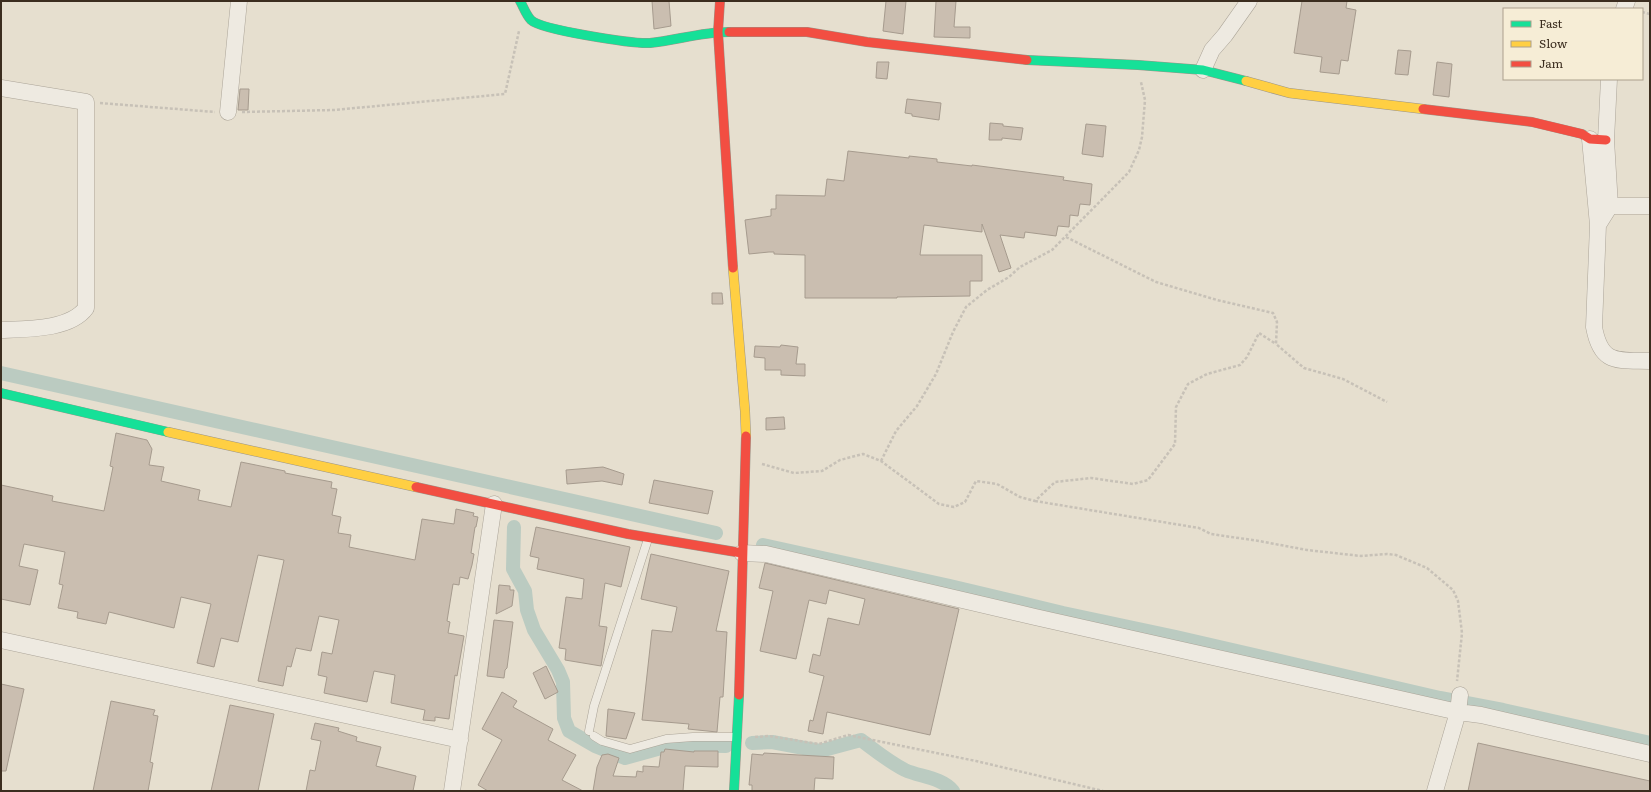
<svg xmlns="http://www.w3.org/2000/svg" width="1651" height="792" font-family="Literata,serif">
  <rect width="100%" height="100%" fill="#e6dfcf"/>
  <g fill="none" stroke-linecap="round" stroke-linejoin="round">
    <path stroke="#bbcbc1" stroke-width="14" d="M1 373 716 533
      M514 527 513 569 525 591 527 610 534 630 558 670 563 682 564 718 569 731 595 746 625 758 672 745 726 746
      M763 545 950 586 1063 613 1176 637 1440 698 1503 710 1650 743
      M752 743 772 742 820 751 861 740C876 751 889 762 905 770 920 777 941 777 953 791"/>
  </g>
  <path fill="#cabeb0" stroke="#a69b8e" d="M652 1H669L671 26 654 29Z
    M886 1H906L903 34 883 31Z
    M936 1H956L954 27H970V38L934 37Z
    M1302 1H1347L1346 8 1356 10 1348 61 1341 60 1339 74 1320 72 1322 57 1294 53Z
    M1398 50 1411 51 1408 75 1395 74Z
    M877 62H889L887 79 876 78Z
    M1437 62 1452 64 1449 97 1433 95Z
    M240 89H249L248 110H238Z
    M907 99 941 103 939 120 912 116V114L905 113Z
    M990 123 1003 124V126L1023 128 1021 140 1002 138V140H989Z
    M1086 124 1106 126 1103 157 1082 154Z
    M848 151 909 158V156L937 159V162L972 166V165L1064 177 1063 180 1092 184 1090 205 1080 204 1078 216 1070 215 1069 227 1058 226 1056 236 1025 232 1024 238 1000 235 1011 268 999 272 982 224V232L924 225 920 255H982V281H970V296L897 297V298H805V255L774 254V252H769L749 254 745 220 771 216V209H776V195L825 196 827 179 844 181Z
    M712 293H722L723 304H712Z
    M781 345 798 347 796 364H805V376L781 375V370H765V358L754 357 755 346 780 347Z
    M784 417 785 429 766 430V418Z
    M116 433 147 440 152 449 149 465 164 467 161 481 200 490 198 500 231 507 241 462 285 471V473L332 482 331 488 337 489 332 515 341 517 338 533 351 535 349 547 415 560 422 519 454 524 456 509 474 513 473 516 478 517 476 527H475L471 553 474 554 472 565 468 579 460 577 459 585 453 584 447 621 450 622 448 633 464 636 457 676 455 675 449 719 435 717V721L423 720 425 710 391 703 395 675 374 671 367 702 324 693 327 677 318 675 322 652 332 654 339 620 319 616 311 651 296 648 291 667 287 666 283 686 258 681 284 560 258 555 238 642 221 638 214 667 197 663 211 604 181 597 174 628 109 612 106 624 77 618 78 612 58 608 63 585 59 584 65 552 24 544 19 566 38 570 30 605 1 599V485L53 496 52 501 104 511 113 467 110 466Z
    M603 467 624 474 622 485 602 481 567 484 566 470Z
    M654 480 713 491 708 514 649 503Z
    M536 527 630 547 621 587 605 583 599 626 607 627 601 666 565 660 566 649 559 648 566 597 582 599 584 579 537 569 539 558 530 556Z
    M651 554 729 571 716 631 727 632 723 697H720L717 732 688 729 689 724 642 720 652 630 672 632 677 607 641 599Z
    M765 563 959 609 930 735 827 712 823 734 808 731 810 720 813 721 824 676 809 672 813 654 820 656 828 618 859 625 865 599 829 590 826 604 809 600 796 659 760 651 773 591 759 588Z
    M499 585 510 586V590H514L512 606 496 614Z
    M494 620 513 622 507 668 505 670 504 678 487 676Z
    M546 666 558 692 545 699 533 673Z
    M1 684 24 689 6 771H1Z
    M502 692 517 701 513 707 553 729 548 740 576 755 562 780 583 791H488L478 785 502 740 482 729Z
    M111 701 155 710 153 715 158 716 150 762 153 763 148 791H93Z
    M230 705 274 714 258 791H211Z
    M608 709 635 713 626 739 606 736Z
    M315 723 339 728 338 731 357 737 356 741 381 747 376 766 416 776 413 791H306L310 770 315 771 321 741 311 739Z
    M1478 743 1650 781V791H1468Z
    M665 749 694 752V751H718V767L685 766 683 791H593L597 767 602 755 608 754 619 758 613 776 636 777 637 771 643 772V766L659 767 661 752H664Z
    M764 753 834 757 833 779 815 778 814 791H752V785H749L752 754 763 755Z"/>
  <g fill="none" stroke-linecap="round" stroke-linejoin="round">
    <g stroke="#aba498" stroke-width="9">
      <path id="lane" d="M589 731 594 706 648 539
        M594 736 602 741 630 749 666 739 693 737H737"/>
    </g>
    <g stroke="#aba498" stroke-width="17">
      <path id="street" d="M1624 9 1627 1
        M1203 70 1212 50 1225 35 1249 1
        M1609 79 1606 140 1610 206 1598 225 1594 327C1601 365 1617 360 1650 361
        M1 88 86 102V308C70 330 26 329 1 330
        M228 112 239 1
        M1590 139 1598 225
        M1610 206H1650
        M742 553 766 554 1035 617 1458 712 1481 715 1650 754
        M1 640 460 740
        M452 791 494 504
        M1435 791 1458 712 1460 695"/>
    </g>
    <g stroke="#9b9488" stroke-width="10">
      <path id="fast" d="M520 1C523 6 526 15 531 20 541 30 634 44 650 43 677 40 702 32 729 32
        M1027 60 1138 65 1203 70 1246 81
        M1 393 168 432
        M734 791 739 695"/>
    </g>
    <g stroke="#9b9488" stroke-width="10">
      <path id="slow" d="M1246 81 1289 93 1423 109
        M733 268 745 411 746 436
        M168 432 416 487"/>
    </g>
    <g stroke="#9b9488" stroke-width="10">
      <path id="jam" d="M720 1 718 32 733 268
        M729 32H807L867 42 1027 60
        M1423 109 1532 122 1582 134 1590 139 1606 140
        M416 487 628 534 742 553
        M739 695 746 436"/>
    </g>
    <path stroke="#c7c1b7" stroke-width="2.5" stroke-dasharray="3 2" stroke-linecap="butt" d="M1642 12 1650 14
      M100 103 215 112
      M242 112 334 110 505 94 519 31
      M1066 237 1156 282 1217 300 1273 313 1277 322 1276 344 1304 368 1343 379 1387 402
      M881 461 896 431 917 406 936 374 953 332 966 307 987 290 1009 277 1020 267 1052 250 1129 172 1139 150 1142 137 1145 100 1141 82
      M762 464 794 473 822 471 840 460 863 454 881 461 939 504 954 507 965 502 976 481 997 484 1020 497 1035 501 1055 482 1091 478 1133 484 1148 480 1175 444 1176 407 1188 384 1207 374 1240 365 1247 357 1259 333 1276 344
      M1035 501 1199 528 1211 534 1259 541 1307 550 1361 556 1387 554 1396 555 1427 568 1453 590 1458 601 1462 633 1457 681
      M755 737 769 736 819 744 848 735 976 761 1103 791"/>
    <use href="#lane" stroke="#eeeae1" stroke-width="8"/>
    <use href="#street" stroke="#eeeae1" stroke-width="16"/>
    <use href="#fast" stroke="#16e098" stroke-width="9"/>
    <use href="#slow" stroke="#ffcf43" stroke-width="9"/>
    <use href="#jam" stroke="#f24e42" stroke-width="9"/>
  </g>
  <rect width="1651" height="792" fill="none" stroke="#3b2d1f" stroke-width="4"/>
  <rect x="1503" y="8" width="140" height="72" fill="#f6edd6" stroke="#aba08d"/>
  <rect x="1511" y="21" width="20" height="6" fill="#16e098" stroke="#aba08d"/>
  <text x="1539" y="28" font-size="12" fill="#3b2d1f">Fast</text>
  <rect x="1511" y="41" width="20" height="6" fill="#ffcf43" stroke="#aba08d"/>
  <text x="1539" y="48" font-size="12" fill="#3b2d1f">Slow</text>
  <rect x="1511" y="61" width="20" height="6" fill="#f24e42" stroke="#aba08d"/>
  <text x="1539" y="68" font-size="12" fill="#3b2d1f">Jam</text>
</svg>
